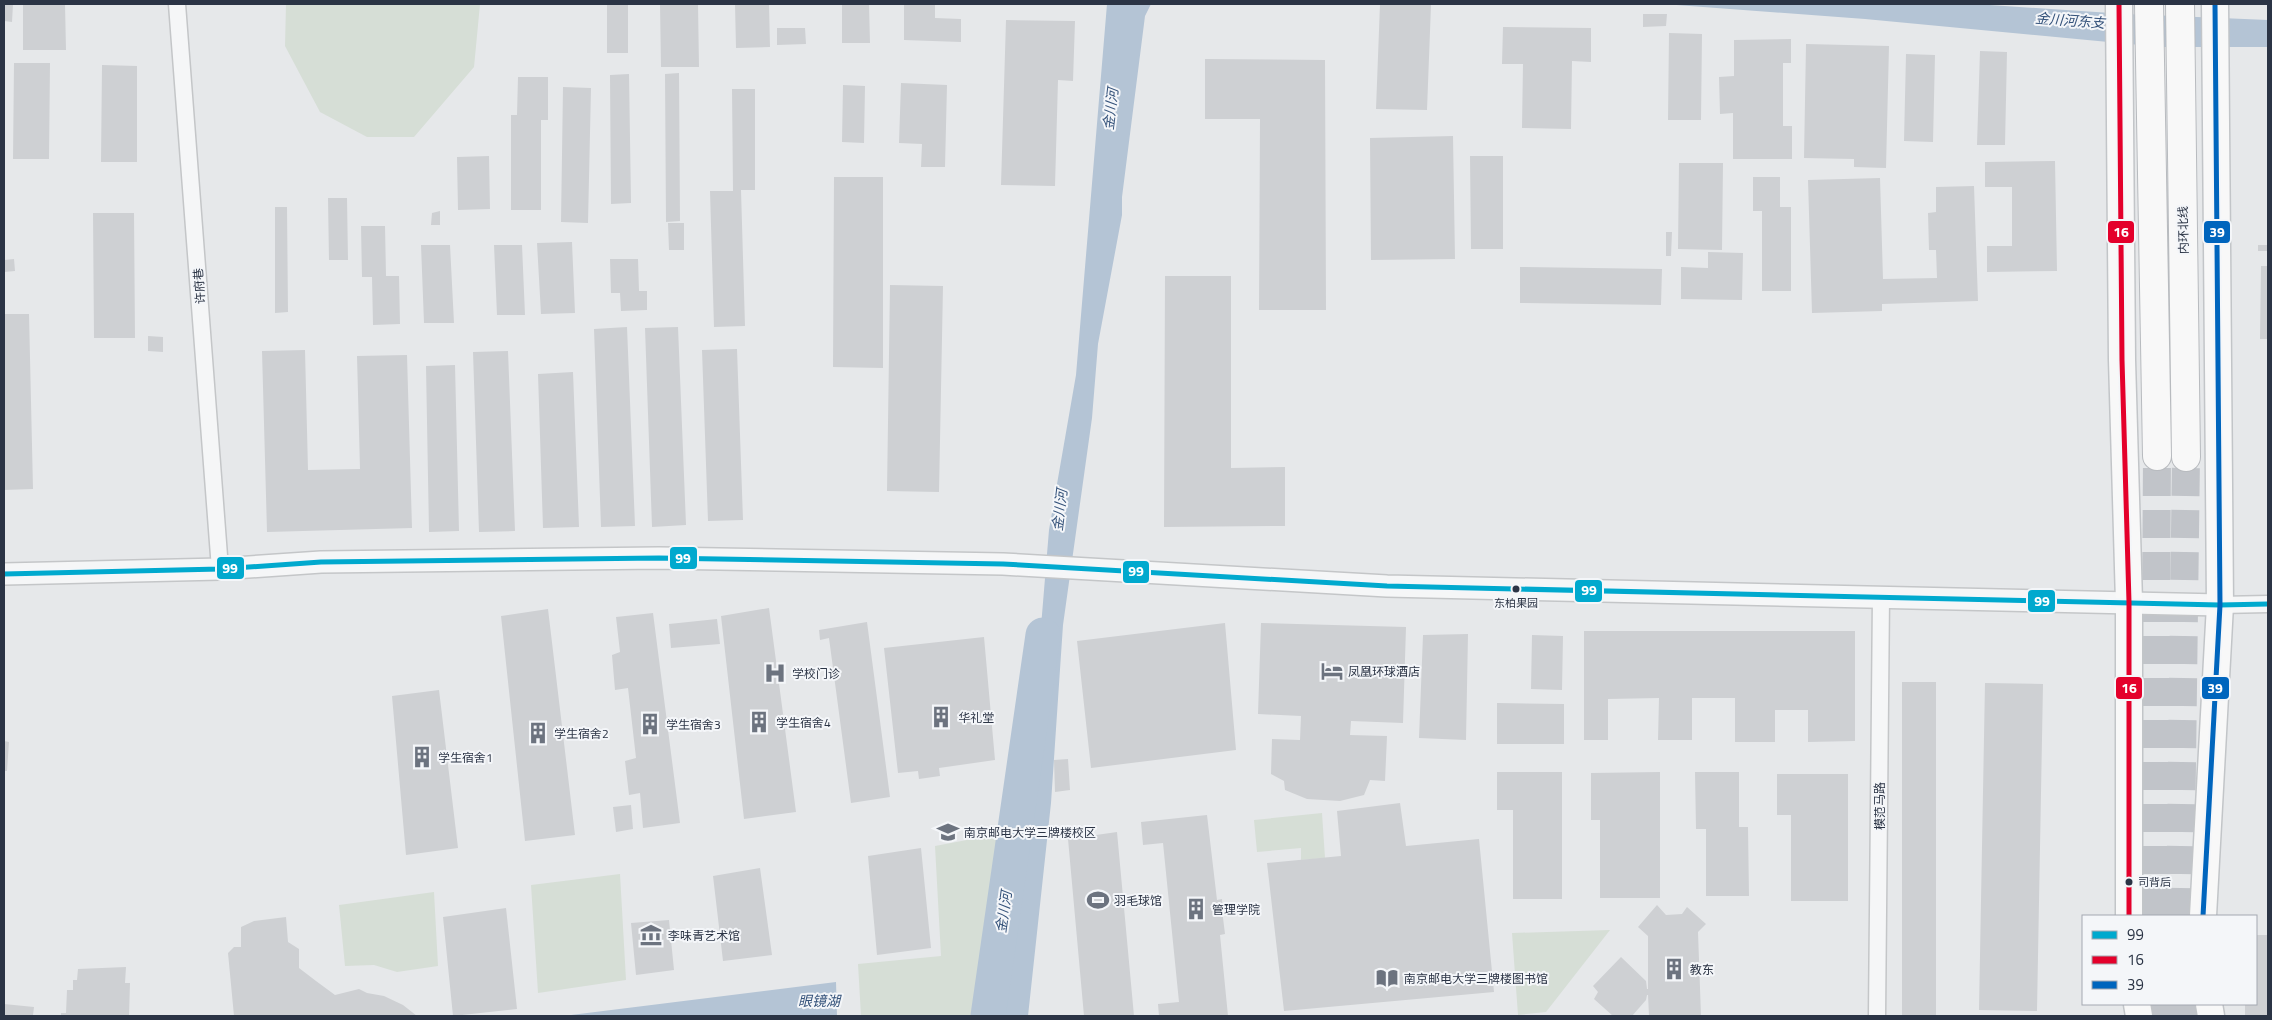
<svg xmlns="http://www.w3.org/2000/svg" width="2272" height="1020" font-family="'Titillium Web','Noto Sans SC',sans-serif">
  <rect width="100%" height="100%" fill="#e6e8ea"/>
  <path fill="#d6ded6" d="M286 4H480L474 67 414 137H367L320 112 285 46Z
    M1322 813 1325 858 1301 860V848L1257 852 1254 820Z
    M1009 832 988 1016H861L858 964 941 956 935 846Z
    M620 874 626 980 538 993 531 885Z
    M434 892 438 966 397 972 374 965 345 966 339 905Z
    M1610 930 1546 1012 1518 1015 1512 933Z"/>
  <path fill="#b4c4d5" d="M1107 4H1151L1145 16 1122 197V215L1098 344 1092 418 1063 625 1051 803 1028 1016H1000L1032 735 1049 530 1076 375Z
    M1663 4H1975L2126 14 2268 20V47H2161L1865 19Z
    M836 982 837 1016H563Z"/>
  <g fill="none" stroke-linecap="round" stroke-linejoin="round">
    <path stroke="#b4c4d5" stroke-width="35" d="M988 1016 1043 635"/>
  </g>
  <path fill="#ced0d3" d="M4 4H13L12 22 4 21Z
    M23 4H65L66 50H23Z
    M607 4H628V53H607Z
    M660 4H698L699 67H661Z
    M735 4H769L770 47 736 48Z
    M842 4H869L870 43H842Z
    M904 4H935V18L961 19V42L904 40Z
    M1380 4 1431 5 1427 110 1376 109Z
    M1643 14H1667L1666 26 1643 27Z
    M1006 20 1075 21 1073 81 1058 80 1055 186 1001 185Z
    M1503 27 1591 28V62L1572 61 1571 129 1522 128 1523 64H1502Z
    M777 28H805L806 44 777 45Z
    M1669 33 1702 34 1701 120H1668Z
    M1791 39V63H1783V126H1792V159H1733V113L1720 114 1719 77 1734 76V40Z
    M1806 44 1889 46 1886 168 1854 167V159L1804 158Z
    M1980 51 2007 52 2005 145H1977Z
    M1906 54 1935 55 1933 142 1904 141Z
    M1205 59 1325 60 1326 310H1259L1260 119H1205Z
    M14 63H50L49 159H13Z
    M102 65 137 66V162H101Z
    M679 73 680 221 666 222 665 74Z
    M629 74 631 203 611 204 610 75Z
    M518 77H548V120H541V210H511V115H517Z
    M901 83 947 85 945 167H921L922 144 899 143Z
    M843 85 865 86 864 143 842 142Z
    M563 87 591 88 588 223 561 222Z
    M732 89H755V190H741L745 326 714 327 710 191H733Z
    M1453 136 1455 259 1371 260 1370 138Z
    M489 156 490 209 458 210 457 157Z
    M1470 156H1503V249H1471Z
    M2055 161 2057 271 1987 272V246H2012V187H1985V162Z
    M1679 163H1723L1722 250 1678 249Z
    M834 177H883V368L833 367Z
    M1753 177H1780V207H1791V291H1762V211H1753Z
    M1880 178 1883 279 1937 278 1936 250H1929L1928 213 1936 212V187L1974 186 1978 301 1882 304V311L1812 313 1808 180Z
    M328 198H347L348 260H329Z
    M275 207H287L288 312 275 313Z
    M440 211V225H431L432 213Z
    M93 213H134L135 338H94Z
    M668 223H684V250H669Z
    M361 226H385L386 276H399L400 324 373 325 372 277H362Z
    M1666 232H1672L1671 256H1666Z
    M572 242 575 313 541 314 537 243Z
    M421 245H450L454 323H424Z
    M494 245H522L525 315H497Z
    M2258 245H2268V251H2258Z
    M1708 252 1743 253 1742 300 1681 299V267L1708 268Z
    M14 259 15 271 4 272V260Z
    M610 259H638L639 291H647V310L621 311 620 293H611Z
    M2261 266H2268V339H2260Z
    M1520 267 1662 269 1661 305 1520 303Z
    M1165 276H1231V468L1285 467V526L1164 527Z
    M890 285 943 286 939 492 887 491Z
    M4 314H29L33 489 4 490Z
    M627 327 635 526 601 527 594 329Z
    M678 327 686 525 652 527 645 328Z
    M148 336 163 337V352L148 351Z
    M737 349 743 520 708 521 702 350Z
    M305 350 308 470 360 469 357 356 407 355 412 528 267 532 262 351Z
    M508 351 515 531 479 532 473 352Z
    M455 365 459 531 429 532 426 366Z
    M573 372 579 527 543 528 538 374Z
    M769 608 796 812 744 819 721 616Z
    M548 609 575 835 525 841 501 616Z
    M653 613 680 823 643 828 640 793 629 795 625 761 636 758 628 688 615 690 612 655 620 652 616 617Z
    M717 619 720 644 671 648 669 624Z
    M867 622 890 797 851 803 829 638 820 640 819 630Z
    M1225 623 1236 750 1091 768 1077 641Z
    M1261 623 1406 627 1403 723 1351 721 1350 735 1387 736 1385 781 1370 780 1364 795 1340 801 1307 799 1285 790 1284 781 1271 774 1272 739 1300 740 1301 716 1258 714Z
    M1584 631H1855V741L1808 742V710H1775V742H1735V698H1692V740H1658L1659 698 1608 699V740H1584Z
    M1468 634 1466 740 1419 738 1423 635Z
    M1532 635 1563 636 1562 690 1531 689Z
    M984 637 995 760 939 768 940 776 919 779 918 771 898 773 884 648Z
    M1902 682H1936V1016H1902Z
    M1985 683 2043 684 2037 1011 1979 1010Z
    M439 690 458 848 406 855 392 696Z
    M1497 703 1564 704V744H1497Z
    M4 741 9 742 7 771H4Z
    M1068 759 1070 790 1055 792 1054 760Z
    M1497 772H1562V899H1513V810H1497Z
    M1660 772V898H1600V820H1591V773Z
    M1695 772H1739V827H1748L1749 896H1706V829H1696Z
    M1777 774H1848V901H1791V815H1777Z
    M1400 803 1406 846 1479 839 1494 992 1284 1011 1267 863 1341 856 1337 811Z
    M631 805 633 829 616 832 613 807Z
    M1207 815 1217 900 1222 899 1223 918 1225 934 1220 935 1228 1016H1159L1158 1004 1179 1002 1163 843 1143 845 1141 822Z
    M1117 832 1134 1016H1084L1068 839Z
    M921 848 931 948 877 955 868 856Z
    M760 868 772 955 723 961 713 876Z
    M1657 905 1666 915 1682 914 1687 907 1706 924 1698 932 1701 1016H1649L1648 995H1647L1646 1000 1632 1016H1613L1594 999 1598 992 1593 986 1621 957 1646 981 1647 989H1648V936L1638 927Z
    M506 908 517 1009 453 1016 443 917Z
    M286 917 288 942 299 949V968L316 981 335 995 359 989 367 993 384 996 403 1005 417 1016H234L228 953 234 947H241V927L254 921Z
    M669 920 674 970 636 975 631 923Z
    M2256 935H2268V1016H2245V1004H2256Z
    M126 967 125 983H130L129 1016H61V1013H66L67 990H73V980H77L78 969Z
    M4 1004 34 1007 33 1015 4 1016Z"/>
  <g fill="none" stroke-linecap="round" stroke-linejoin="round">
    <path stroke="#c1c4c9" stroke-width="28" stroke-dasharray="28 14" stroke-linecap="butt" d="M2154 916 2157 456
      M2180 916 2186 457
      M2161 1004 2162 1016
      M2186 1004 2187 1016"/>
    <g stroke="#c4c6c8" stroke-width="19">
      <path id="minor" d="M177 4 220 569
        M2220 605 2268 604
        M1877 1016 1881 596"/>
    </g>
    <g stroke="#c4c6c8" stroke-width="24">
      <path id="tertiary" d="M4 574 220 569 321 562 659 558 1003 564 1387 586 2220 605"/>
    </g>
    <g stroke="#c2c5c8" stroke-width="29">
      <path id="primary" d="M2119 4 2122 360 2129 602V916
        M2203 916 2220 605 2215 4
        M2137 1004 2139 1016
        M2209 1004 2211 1016"/>
    </g>
    <g stroke="#b8bbbf" stroke-width="30">
      <path id="trunk" d="M2149 4 2157 456
        M2180 4 2186 457"/>
    </g>
    <use href="#minor" stroke="#f5f6f7" stroke-width="16"/>
    <use href="#tertiary" stroke="#f5f6f7" stroke-width="21"/>
    <use href="#primary" stroke="#f8f8f8" stroke-width="26"/>
    <use href="#trunk" stroke="#f8f8f8" stroke-width="28"/>
    <g stroke="#f4f6f9" stroke-width="9">
      <path id="bus-1" d="M4 574 220 569 321 562 659 558 1003 564 1387 586 2220 605 2268 604"/>
    </g>
    <g stroke="#f4f6f9" stroke-width="9">
      <path id="bus-2" d="M2119 4 2122 360 2129 602V916"/>
    </g>
    <g stroke="#f4f6f9" stroke-width="9">
      <path id="bus-3" d="M2203 916 2220 605 2215 4"/>
    </g>
    <use href="#bus-1" stroke="#00a9ce" stroke-width="5"/>
    <use href="#bus-2" stroke="#e4002b" stroke-width="5"/>
    <use href="#bus-3" stroke="#0065bd" stroke-width="5"/>
  </g>
  <defs>
    <g id="hotel-bare" transform="scale(1.725)"><path d="M-6-4.5h1.5V1H6V5H4.5V3h-9V5H-6ZM-4 0a1.8 1.8 0 1 1 3.6 0ZM.5 0V-2.5h3Q6-2.5 6 0Z" fill="#6c737f" stroke="#f4f6f9" stroke-width="2.5" paint-order="stroke"/></g>
    <g id="hospital-bare" transform="scale(1.725)"><path d="M-5-5h3v3.5h4V-5h3V5h-3V1.5h-4V5h-3Z" fill="#6c737f" stroke="#f4f6f9" stroke-width="2.5" paint-order="stroke"/></g>
    <g id="building-bare" transform="scale(1.725)"><path d="M-4-6H4V6H1V3H-1V6H-4ZM-2.5-4.3h1.7v1.8h-1.7ZM.8-4.3h1.7v1.8H.8ZM-2.5-1h1.7V.8h-1.7ZM.8-1h1.7V.8H.8Z" fill="#6c737f" stroke="#f4f6f9" stroke-width="2.5" paint-order="stroke"/></g>
    <g id="university-bare" transform="scale(1.725)"><path d="M0-5L7-2L0 1L-7-2ZM-4 1L0 2.5L4 1V4Q0 6-4 4Z" fill="#6c737f" stroke="#f4f6f9" stroke-width="2.5" paint-order="stroke"/></g>
    <g id="stadium-bare" transform="scale(1.725)"><path d="M0-5a6.5 5 0 1 0 0 10a6.5 5 0 1 0 0-10ZM-3.5-1.8h7v3.6h-7Z" fill="#6c737f" stroke="#f4f6f9" stroke-width="2.5" paint-order="stroke"/></g>
    <g id="museum-bare" transform="scale(1.725)"><path d="M0-6L6-3V-2H-6V-3ZM-5-1h2V3h-2ZM-1-1h2V3h-2ZM3-1h2V3H3ZM-6 4H6V6H-6Z" fill="#6c737f" stroke="#f4f6f9" stroke-width="2.5" paint-order="stroke"/></g>
    <g id="library-bare" transform="scale(1.725)"><path d="M-6-4Q-3-5.5-.7-3.5V5Q-3 3-6 4ZM6-4Q3-5.5 .7-3.5V5Q3 3 6 4Z" fill="#6c737f" stroke="#f4f6f9" stroke-width="2.5" paint-order="stroke"/></g>
  </defs>
  <g fill-rule="evenodd">
    <use href="#hotel-bare" x="1332" y="671"/>
    <use href="#hospital-bare" x="775" y="673"/>
    <use href="#building-bare" x="941" y="717"/>
    <use href="#building-bare" x="759" y="722"/>
    <use href="#building-bare" x="650" y="724"/>
    <use href="#building-bare" x="538" y="733"/>
    <use href="#building-bare" x="422" y="757"/>
    <use href="#university-bare" x="948" y="832"/>
    <use href="#stadium-bare" x="1098" y="900"/>
    <use href="#building-bare" x="1196" y="909"/>
    <use href="#museum-bare" x="651" y="935"/>
    <use href="#building-bare" x="1674" y="969"/>
    <use href="#library-bare" x="1387" y="978"/>
  </g>
  <g fill="#2b3445" stroke="#f4f6f9" stroke-width="2">
    <circle cx="1516" cy="589" r="4.5"/>
    <circle cx="2129" cy="882" r="4.5"/>
  </g>
  <g text-anchor="middle" dominant-baseline="central" stroke-width="4" stroke-linejoin="round" paint-order="stroke">
    <g font-size="11" fill="#2b3445" stroke="#f4f6f9">
      <text x="1516" y="603">东柏果园</text>
      <text x="2138" y="882" text-anchor="start">司背后</text>
    </g>
    <g font-size="12" fill="#2b3445" stroke="#f4f6f9">
      <text transform="translate(2183 230) rotate(-91)">内环北线</text>
      <text transform="translate(199 286) rotate(-94)">许府巷</text>
      <text transform="translate(1879 806) rotate(-90)">模范马路</text>
    </g>
    <g font-size="12" fill="#2b3445" stroke="#f4f6f9" text-anchor="start">
      <text x="1348" y="671">凤凰环球酒店</text>
      <text x="792" y="673">学校门诊</text>
      <text x="958" y="717">华礼堂</text>
      <text x="776" y="722">学生宿舍4</text>
      <text x="666" y="724">学生宿舍3</text>
      <text x="554" y="733">学生宿舍2</text>
      <text x="438" y="757">学生宿舍1</text>
      <text x="964" y="832">南京邮电大学三牌楼校区</text>
      <text x="1114" y="900">羽毛球馆</text>
      <text x="1212" y="909">管理学院</text>
      <text x="668" y="935">李味青艺术馆</text>
      <text x="1690" y="969">教东</text>
      <text x="1404" y="978">南京邮电大学三牌楼图书馆</text>
    </g>
    <g font-size="14" font-style="italic" fill="#34527a" stroke="#f4f6f9">
      <text transform="translate(2070 20) rotate(4)">金川河东支</text>
      <text transform="translate(1110 109) rotate(-83)">金川河</text>
      <text transform="translate(1059 510) rotate(-83)">金川河</text>
      <text transform="translate(1003 912) rotate(-82)">金川河</text>
      <text x="819" y="1000">眼镜湖</text>
    </g>
  </g>
  <g stroke="#f4f6f9" stroke-width="2">
    <rect x="2107" y="220" width="28" height="24" rx="5" fill="#e4002b"/>
    <rect x="2203" y="220" width="28" height="24" rx="5" fill="#0065bd"/>
    <rect x="669" y="546" width="29" height="24" rx="5" fill="#00a9ce"/>
    <rect x="216" y="556" width="29" height="24" rx="5" fill="#00a9ce"/>
    <rect x="1122" y="560" width="28" height="24" rx="5" fill="#00a9ce"/>
    <rect x="1574" y="579" width="29" height="24" rx="5" fill="#00a9ce"/>
    <rect x="2027" y="589" width="29" height="24" rx="5" fill="#00a9ce"/>
    <rect x="2115" y="676" width="28" height="24" rx="5" fill="#e4002b"/>
    <rect x="2201" y="676" width="29" height="24" rx="5" fill="#0065bd"/>
  </g>
  <g font-size="14" text-anchor="middle" font-weight="bold" fill="#fff">
    <text x="2121" y="237">16</text>
    <text x="2217" y="237">39</text>
    <text x="683" y="563">99</text>
    <text x="230" y="573">99</text>
    <text x="1136" y="576">99</text>
    <text x="1589" y="595">99</text>
    <text x="2042" y="606">99</text>
    <text x="2129" y="693">16</text>
    <text x="2215" y="693">39</text>
  </g>
  <rect width="2272" height="1020" fill="none" stroke="#2b3445" stroke-width="10"/>
  <rect x="2082" y="915" width="175" height="90" fill="#f4f6f9" stroke="#a4a8b1"/>
  <rect x="2092" y="931" width="25" height="8" fill="#00a9ce" stroke="#a4a8b1"/>
  <text x="2127" y="940" font-size="15" fill="#2b3445">99</text>
  <rect x="2092" y="956" width="25" height="8" fill="#e4002b" stroke="#a4a8b1"/>
  <text x="2127" y="965" font-size="15" fill="#2b3445">16</text>
  <rect x="2092" y="981" width="25" height="8" fill="#0065bd" stroke="#a4a8b1"/>
  <text x="2127" y="990" font-size="15" fill="#2b3445">39</text>
</svg>
